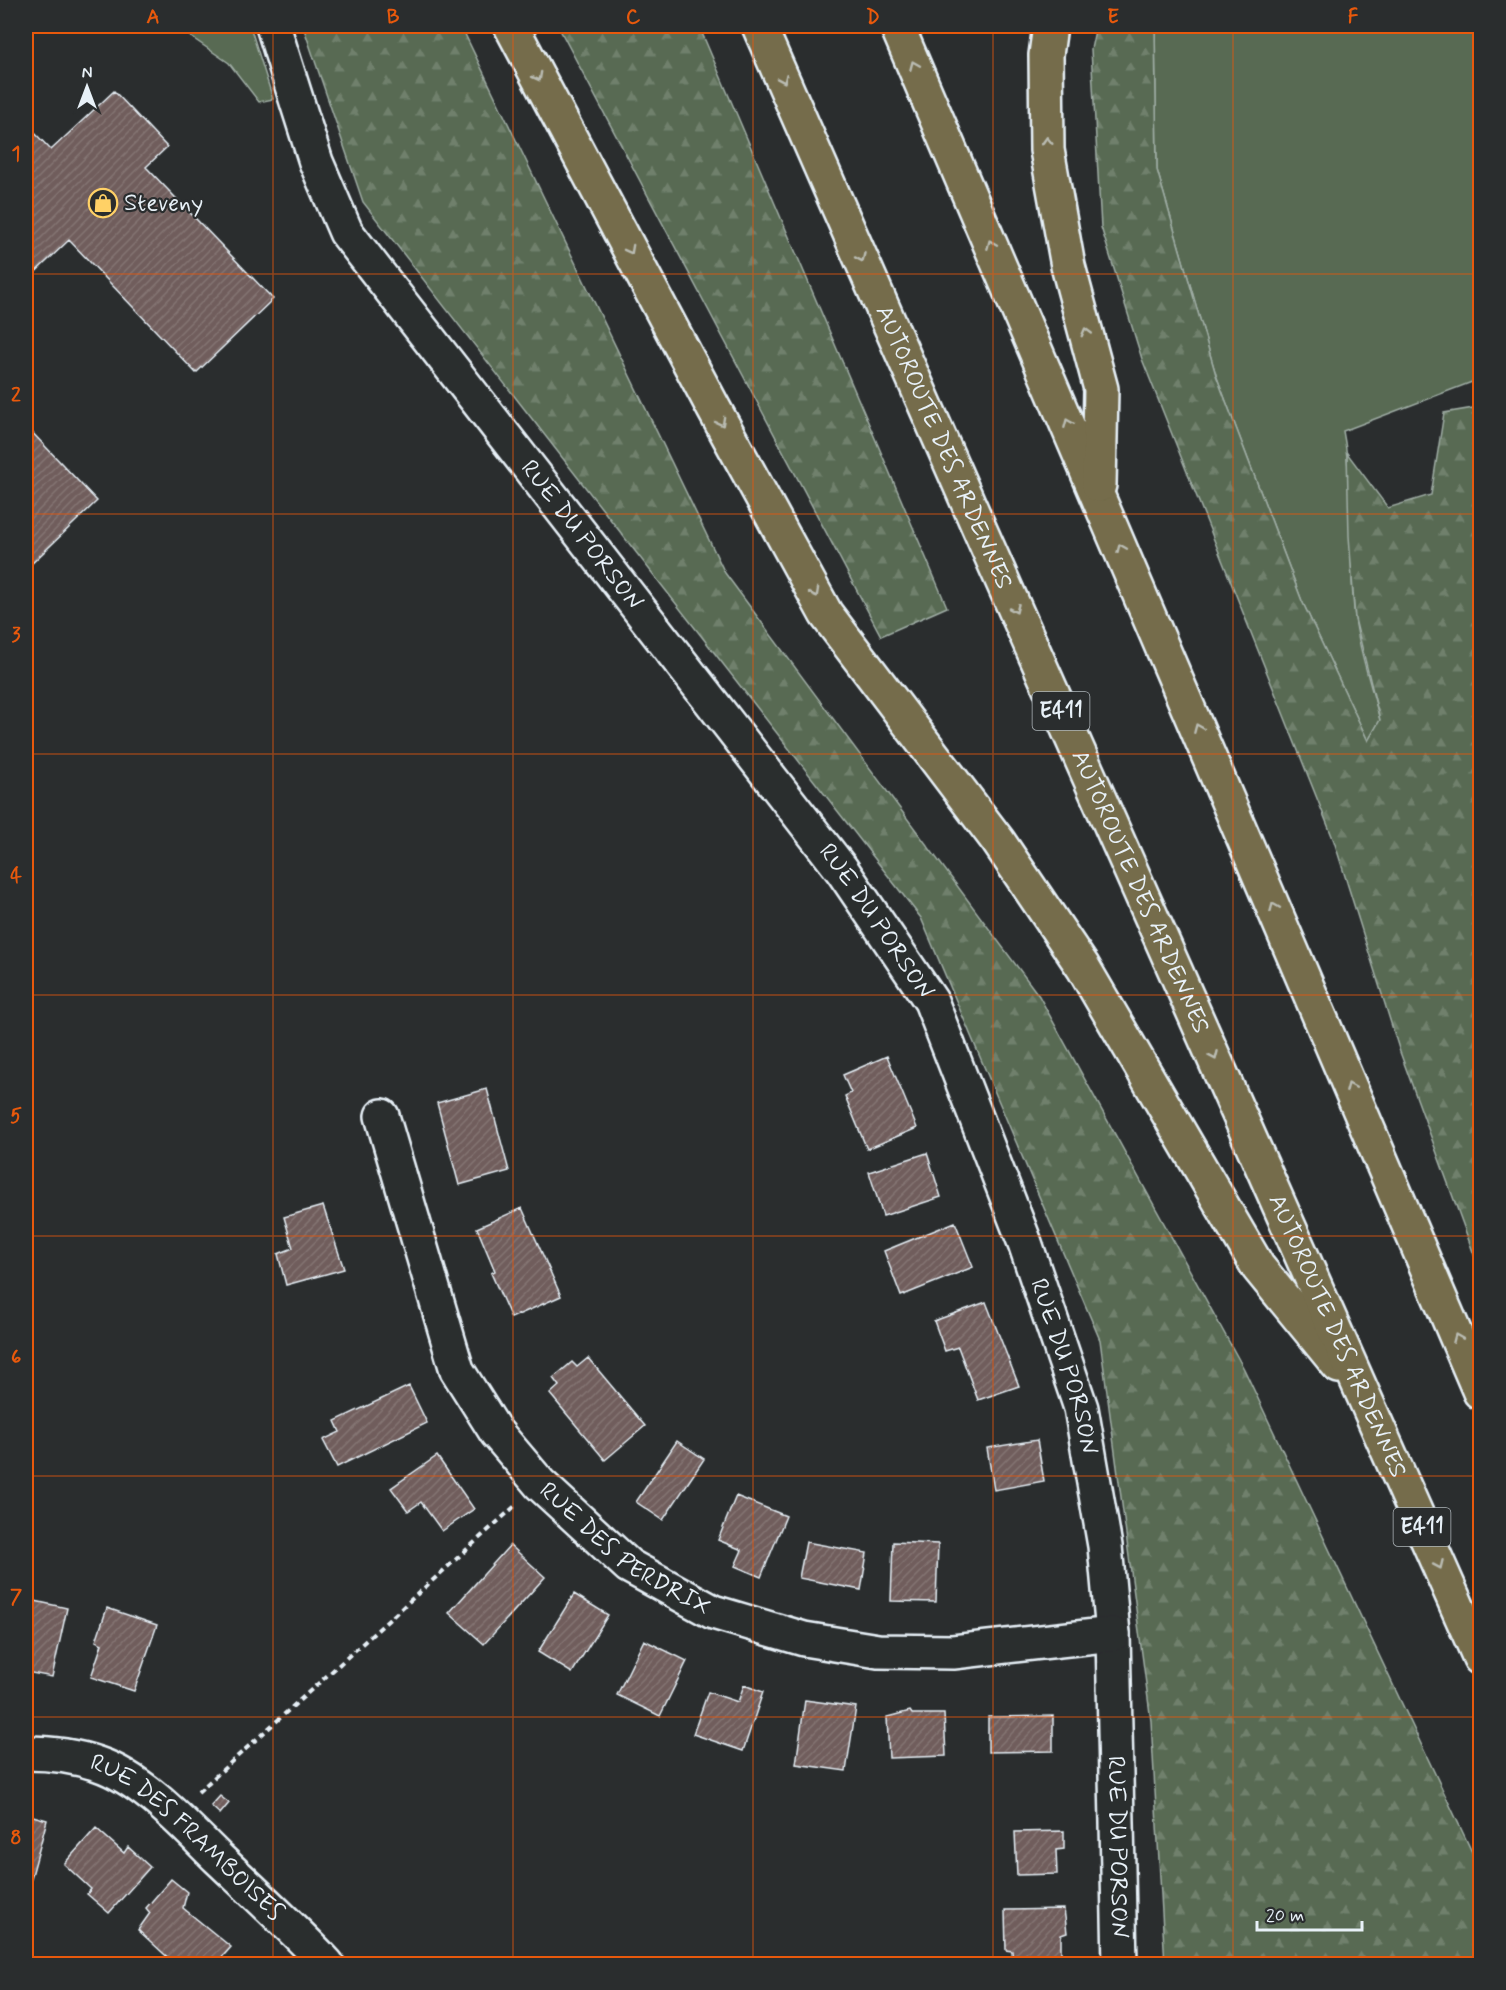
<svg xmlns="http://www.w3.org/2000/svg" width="1506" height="1990" font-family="Mynerve,sans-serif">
  <defs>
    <pattern id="forest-firs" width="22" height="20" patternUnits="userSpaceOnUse" patternTransform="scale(1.5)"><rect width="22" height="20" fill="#586a53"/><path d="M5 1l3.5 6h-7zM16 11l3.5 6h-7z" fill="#70806c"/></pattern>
    <pattern id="building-hatch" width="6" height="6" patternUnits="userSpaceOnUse" patternTransform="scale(1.5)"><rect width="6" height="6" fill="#6f5d5b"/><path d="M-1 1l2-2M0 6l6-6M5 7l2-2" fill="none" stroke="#847573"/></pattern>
  </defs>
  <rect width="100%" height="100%" fill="#2a2d2e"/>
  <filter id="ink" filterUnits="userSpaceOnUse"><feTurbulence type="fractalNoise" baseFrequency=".0167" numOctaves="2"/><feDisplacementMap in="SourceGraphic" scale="12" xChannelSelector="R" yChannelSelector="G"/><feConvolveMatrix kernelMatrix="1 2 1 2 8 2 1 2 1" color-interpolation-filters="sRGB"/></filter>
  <g filter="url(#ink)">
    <path fill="#586a53" stroke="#a0aea6" stroke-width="1.5" d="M175 26H250L273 99 259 102 229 63Z
      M1155 26H1480V379L1343 431C1355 492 1347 556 1355 618 1359 651 1372 688 1380 720L1368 741 1302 601 1216 375 1157 170Z"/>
    <path fill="url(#forest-firs)" stroke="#a0aea6" stroke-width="1.5" d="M303 26H461L725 573 1039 996 1244 1369 1480 1869V1964H1165L1151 1721 1100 1340 921 918 363 202Z
      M558 26H699L947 607 881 636Z
      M1096 26H1155L1157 170 1216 375 1302 601 1368 741 1380 720 1355 619 1349 536 1347 453 1388 508 1431 495 1444 413 1480 407V1271L1400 1052 1334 841 1142 359 1101 227 1091 49Z"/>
    <path fill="url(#building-hatch)" stroke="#e8f1f8" stroke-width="1.5" d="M114 91 167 147 146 167 273 299 196 373 69 240 26 281V137L32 130 51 150Z
      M26 426 97 501 26 569Z
      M887 1056 917 1128 867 1149 845 1096 851 1093 843 1075Z
      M487 1089 509 1171 459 1185 437 1103Z
      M927 1153 941 1197 883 1216 869 1172Z
      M323 1206 344 1269 286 1285 278 1254 293 1248 284 1217Z
      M522 1208 561 1296 511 1318 491 1273 495 1271 477 1228Z
      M955 1222 973 1267 901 1296 884 1251Z
      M986 1302 1019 1386 978 1400 958 1347 945 1351 934 1321Z
      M588 1358 645 1426 605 1460 550 1394 559 1386 553 1378 572 1362 577 1367Z
      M409 1386 427 1423 337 1467 323 1440 340 1432 335 1421Z
      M1037 1440 1044 1481 994 1490 987 1448Z
      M677 1441 704 1459 663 1520 636 1502Z
      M437 1456 474 1509 442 1531 421 1502 408 1511 391 1488Z
      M736 1496 786 1516 761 1577 735 1566 742 1550 718 1540Z
      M806 1542 867 1553 861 1590 799 1578Z
      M893 1542 938 1544 936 1602 891 1601Z
      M510 1545 545 1577 484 1644 449 1613Z
      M574 1594 608 1615 572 1673 538 1652Z
      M26 1599 67 1608 52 1677 26 1672Z
      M107 1608 157 1625 134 1691 91 1677 102 1644 96 1641Z
      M644 1640 687 1661 660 1716 617 1695Z
      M744 1685 763 1692 743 1751 693 1734 708 1692 738 1702Z
      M805 1700 856 1707 846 1771 796 1764Z
      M910 1711 912 1714H944L946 1756 889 1758 887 1717Z
      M1053 1716V1751L988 1752V1717Z
      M220 1796 229 1803 220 1814 211 1806Z
      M26 1814 47 1820 31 1879 26 1877Z
      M96 1828 124 1853 128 1847 150 1867 109 1913 87 1894 91 1889 64 1864Z
      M1064 1831V1849L1056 1850 1057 1874 1017 1875 1015 1832Z
      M171 1879 187 1892 183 1908 231 1947 216 1964H175L138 1930 150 1913 146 1908Z
      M1064 1909 1067 1933 1061 1935V1964H1013L1012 1951 1006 1950 1005 1910Z"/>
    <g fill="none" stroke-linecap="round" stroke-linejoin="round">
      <g stroke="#e8f1f8" stroke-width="38">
        <g id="minor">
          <path id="s1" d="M273 26 316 162 346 232 842 870 931 1001 1025 1243 1081 1408 1105 1546 1113 1634 1120 1964"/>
          <path id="s2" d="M382 1116 457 1370 496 1432 540 1484 629 1566 713 1612 804 1639 878 1651 953 1652 1113 1634"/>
          <path id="s3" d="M26 1753C49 1753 75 1756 98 1764 143 1779 185 1826 219 1859 256 1894 293 1928 327 1964"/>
        </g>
      </g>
      <g stroke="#e8f1f8" stroke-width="38">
        <g id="highway">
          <path d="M511 26 714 409 826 614 998 841 1083 967 1258 1267 1339 1366"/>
          <path id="s4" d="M759 26 987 546 1480 1658"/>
          <path d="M897 26 1480 1392"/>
          <path d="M1050 26 1046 55 1047 150 1068 266 1101 389 1099 485"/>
        </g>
      </g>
      <path stroke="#e8f1f8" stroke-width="4" stroke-dasharray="6 4.5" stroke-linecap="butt" d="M198 1792 515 1506"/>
      <use href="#minor" stroke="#2a2d2e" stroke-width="33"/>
      <use href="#highway" stroke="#746c4b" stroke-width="33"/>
    </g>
    <defs><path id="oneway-chevron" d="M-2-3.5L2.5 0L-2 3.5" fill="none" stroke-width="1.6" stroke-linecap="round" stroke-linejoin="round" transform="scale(1.5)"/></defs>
    <g stroke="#babcb3">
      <use href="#oneway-chevron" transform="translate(914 65) rotate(-113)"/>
      <use href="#oneway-chevron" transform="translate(538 77) rotate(62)"/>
      <use href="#oneway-chevron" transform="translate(783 79) rotate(66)"/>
      <use href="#oneway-chevron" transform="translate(1047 141) rotate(-92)"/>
      <use href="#oneway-chevron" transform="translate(991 244) rotate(-113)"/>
      <use href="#oneway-chevron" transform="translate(630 250) rotate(62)"/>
      <use href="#oneway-chevron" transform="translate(861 258) rotate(66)"/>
      <use href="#oneway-chevron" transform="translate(1086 332) rotate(-105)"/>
      <use href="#oneway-chevron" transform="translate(721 422) rotate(61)"/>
      <use href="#oneway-chevron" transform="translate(1068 423) rotate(-113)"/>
      <use href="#oneway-chevron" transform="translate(1121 548) rotate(-113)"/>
      <use href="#oneway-chevron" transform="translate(815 593) rotate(61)"/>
      <use href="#oneway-chevron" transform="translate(1015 609) rotate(66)"/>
      <use href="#oneway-chevron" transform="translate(1198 728) rotate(-113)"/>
      <use href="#oneway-chevron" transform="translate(1274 907) rotate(-113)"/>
      <use href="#oneway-chevron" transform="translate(1214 1056) rotate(66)"/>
      <use href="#oneway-chevron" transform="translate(1350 1087) rotate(-113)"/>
      <use href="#oneway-chevron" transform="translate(1457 1338) rotate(-113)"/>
      <use href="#oneway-chevron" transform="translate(1439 1565) rotate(66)"/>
    </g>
  </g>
  <path fill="none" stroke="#e8590c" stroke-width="1.5" stroke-opacity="0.55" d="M273 26V1964M513 26V1964M753 26V1964M993 26V1964M1233 26V1964M26 274H1480M26 514H1480M26 754H1480M26 995H1480M26 1236H1480M26 1476H1480M26 1717H1480"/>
  <defs>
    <g id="shop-ring" transform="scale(1.5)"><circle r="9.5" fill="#2a2d2e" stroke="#ffd166" stroke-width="1.5"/><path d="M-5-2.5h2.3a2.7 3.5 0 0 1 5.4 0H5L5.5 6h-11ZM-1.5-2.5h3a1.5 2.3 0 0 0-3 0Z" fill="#ffd166"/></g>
  </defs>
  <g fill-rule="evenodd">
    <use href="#shop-ring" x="103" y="203"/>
  </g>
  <g text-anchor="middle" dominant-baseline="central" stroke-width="4.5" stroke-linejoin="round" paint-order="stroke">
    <g fill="#2a2d2e" stroke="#afb6bb" stroke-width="1.5">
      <rect x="1032.5" y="692" width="57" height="38" rx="4.5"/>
      <rect x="1393.5" y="1508" width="57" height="38" rx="4.5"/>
    </g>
    <g font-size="22" font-weight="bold" fill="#e8f1f8">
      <text x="1061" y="711">E411</text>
      <text x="1422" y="1527">E411</text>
    </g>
    <g font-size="24" fill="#e8f1f8" stroke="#2a2d2e" text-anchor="start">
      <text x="124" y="203">Steveny</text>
    </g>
    <g font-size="24" fill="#e8f1f8" stroke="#2a2d2e">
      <text stroke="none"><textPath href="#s4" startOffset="460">AUTOROUTE DES ARDENNES</textPath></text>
      <text stroke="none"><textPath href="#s1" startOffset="603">RUE DU PORSON</textPath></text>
      <text stroke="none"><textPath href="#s4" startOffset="946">AUTOROUTE DES ARDENNES</textPath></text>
      <text stroke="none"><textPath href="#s1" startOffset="1089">RUE DU PORSON</textPath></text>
      <text stroke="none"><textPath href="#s4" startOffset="1432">AUTOROUTE DES ARDENNES</textPath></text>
      <text stroke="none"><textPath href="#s1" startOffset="1575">RUE DU PORSON</textPath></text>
      <text stroke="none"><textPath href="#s2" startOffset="514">RUE DES PERDRIX</textPath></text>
      <text stroke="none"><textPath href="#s3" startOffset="189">RUE DES FRAMBOISES</textPath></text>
      <text stroke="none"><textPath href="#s1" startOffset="2061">RUE DU PORSON</textPath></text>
    </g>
  </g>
  <rect width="1506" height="1990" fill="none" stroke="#2a2d2e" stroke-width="66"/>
  <g transform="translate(87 87)" stroke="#2a2d2e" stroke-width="4.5" paint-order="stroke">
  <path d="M0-4.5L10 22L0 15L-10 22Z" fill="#e8f1f8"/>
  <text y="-9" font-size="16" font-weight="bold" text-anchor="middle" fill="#e8f1f8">N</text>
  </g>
  <path d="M1257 1921v9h105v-9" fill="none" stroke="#e8f1f8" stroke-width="3"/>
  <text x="1266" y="1921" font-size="18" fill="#e8f1f8" stroke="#2a2d2e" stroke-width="4.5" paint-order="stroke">20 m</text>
  <rect x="33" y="33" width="1440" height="1924" fill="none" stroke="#e8590c" stroke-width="2"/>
  <g font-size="20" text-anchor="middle" font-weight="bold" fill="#e8590c">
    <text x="153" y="23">A</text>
    <text x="393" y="23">B</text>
    <text x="633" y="23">C</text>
    <text x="873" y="23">D</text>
    <text x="1113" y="23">E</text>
    <text x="1353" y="23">F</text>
    <text x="16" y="160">1</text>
    <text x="16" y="401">2</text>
    <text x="16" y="641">3</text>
    <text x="16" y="882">4</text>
    <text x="16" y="1122">5</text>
    <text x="16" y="1363">6</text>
    <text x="16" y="1603">7</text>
    <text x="16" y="1844">8</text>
  </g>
</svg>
